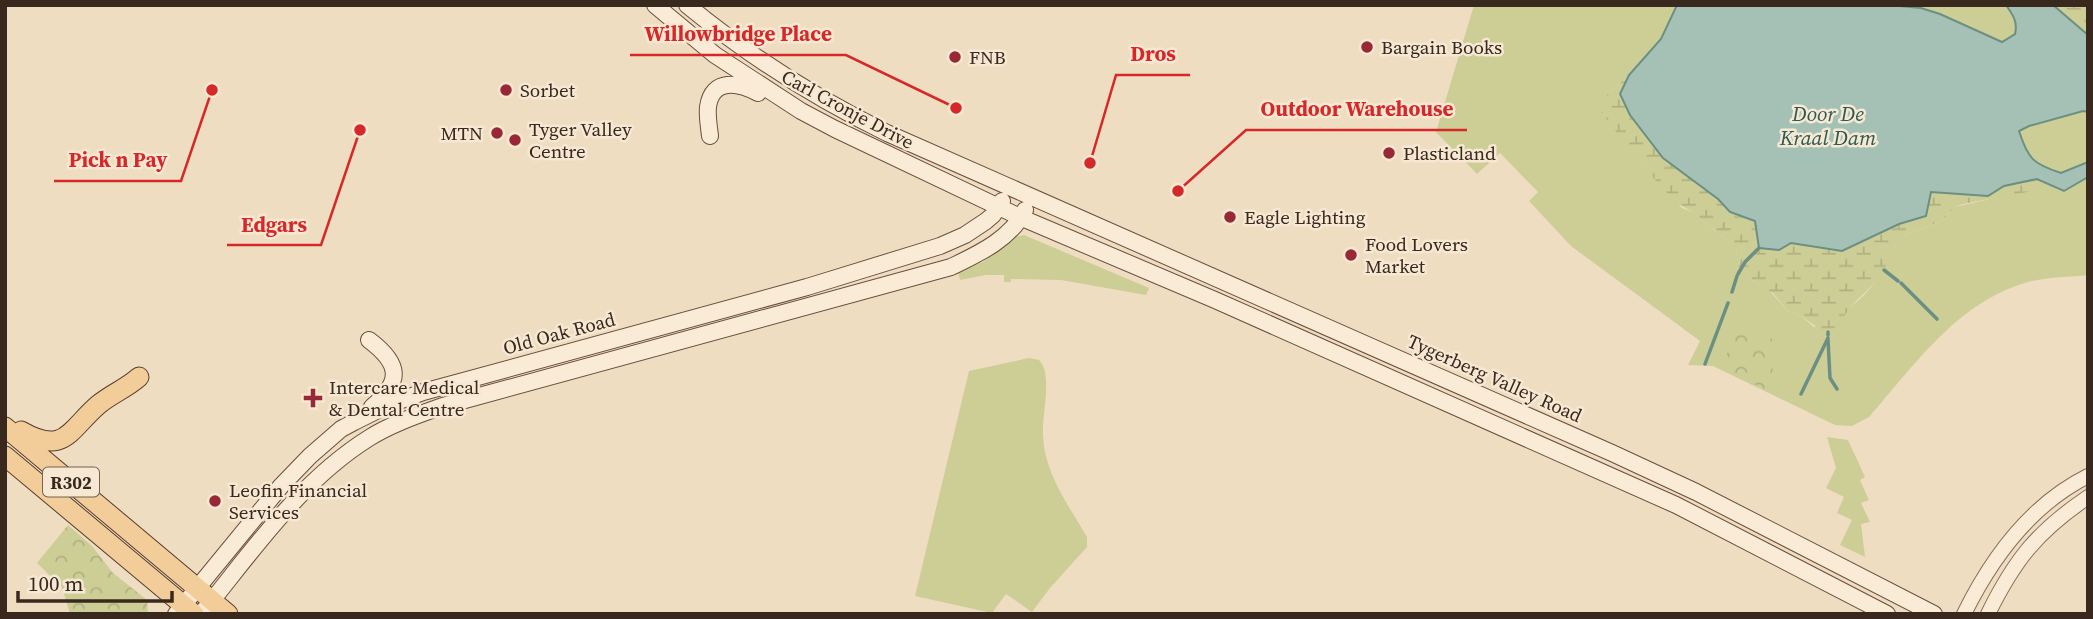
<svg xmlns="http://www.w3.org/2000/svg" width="2093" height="619" font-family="'Source Serif 4',serif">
  <defs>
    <pattern id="wetland-marsh" width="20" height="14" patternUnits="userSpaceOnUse" patternTransform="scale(1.75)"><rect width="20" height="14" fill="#cdcd96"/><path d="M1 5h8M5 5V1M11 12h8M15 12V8" fill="none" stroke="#b1b081"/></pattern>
    <pattern id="park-crowns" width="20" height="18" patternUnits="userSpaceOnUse" patternTransform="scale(1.75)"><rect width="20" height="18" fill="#cdcd96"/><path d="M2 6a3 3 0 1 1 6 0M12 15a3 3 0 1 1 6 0" fill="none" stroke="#b1b081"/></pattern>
  </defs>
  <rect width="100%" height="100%" fill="#efddc2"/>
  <path fill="#cdcd96" d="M1474 5H1677L1661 39 1629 75 1602 99 1641 164 1682 208 1693 212 1722 237 1741 248 1742 255 1737 268 1746 272 1753 281 1769 290 1788 311 1801 316 1814 327 1848 310 1864 295 1880 277 1896 244 1906 235 1941 221 1955 207 1986 200 2037 183V179L2064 191 2088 177V275C2068 277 2047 277 2028 282 1957 302 1915 365 1869 417L1852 426 1835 425 1713 366 1688 365 1700 341 1571 246 1529 201 1538 192 1500 153 1477 174 1436 132Z
    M1888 5H2006C2013 15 2017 22 2015 34L2002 42 1940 14 1921 8Z
    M2084 110 2088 112V162L2061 173C2032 164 2028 159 2019 130Z
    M1024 235 1149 288 1146 295 1061 280 1011 279V282H1004V275H986L960 280 958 271 983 262 1015 237Z
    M1029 358 1039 360C1053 373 1042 415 1043 434 1044 473 1068 504 1087 537V547L1050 588 1032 612 1006 594 992 613 915 596 969 371Z
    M1827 437 1848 440 1865 477 1860 480 1869 500 1861 503 1870 522 1861 524 1865 557 1840 545 1852 520 1837 513 1844 497 1826 488 1836 468Z"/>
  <path fill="url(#wetland-marsh)" d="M2053 5H2088V35Z
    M1629 75 1620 94 1630 115 1663 158 1718 199 1730 212 1755 221 1791 242 1842 251 1899 224 1926 216 1930 192 1988 196 2004 186 2037 179 2036 188 2032 191 1963 204 1955 207 1941 221 1906 235 1896 244 1880 278 1857 300 1831 332H1824L1801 316 1788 311 1773 293 1753 281 1746 272 1740 274 1736 272 1742 255 1741 249 1722 237 1693 212 1676 203 1641 164 1600 111 1599 106 1602 99Z"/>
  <path fill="url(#park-crowns)" d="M1740 327 1772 339 1773 393 1720 368Z
    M68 525 92 546 113 573 147 600 148 614H70L62 587 37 563Z"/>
  <path fill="#a5c1b6" stroke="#6b9083" stroke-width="2" d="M1677 5H1888L1921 8 1940 14 2002 42 2015 34C2018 22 2013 15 2006 5H2053L2088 35V112L2083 111 2029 126 2019 131C2028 159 2033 164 2061 173L2088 162V177L2064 191 2037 179 2004 186 1988 196 1931 192 1926 216 1899 224 1842 251 1791 243 1779 250 1759 248 1755 221 1730 212 1718 199 1663 158 1630 115 1620 94 1629 75 1661 39Z"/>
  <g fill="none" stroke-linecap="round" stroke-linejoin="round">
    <path stroke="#6b9083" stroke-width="3.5" d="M1884 270 1898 281
      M1738 274 1745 262 1759 248
      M1901 283 1937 319
      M1732 292 1737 276
      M1828 332V335
      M1828 340 1830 378 1837 389
      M1705 364 1728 303
      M1801 394 1828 338"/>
    <g stroke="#896d59" stroke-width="16">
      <path id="tertiary" d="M1964 614C1992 557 2030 505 2088 476
        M1988 614C2015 559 2038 531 2088 497"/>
    </g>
    <g stroke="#6b4e3c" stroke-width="18">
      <path id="secondary" d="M655 5 715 55 801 111 835 129 1022 218 1215 300 1676 505 1887 614
        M687 5C749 56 815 98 887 133L1612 453 1696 492 1934 614
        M710 136C709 127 707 116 708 107 712 77 739 83 758 93
        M369 340C401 364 402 382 372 407
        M176 614 281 486 310 456 341 429 354 422 388 405 423 392 807 287 940 246 965 235 986 221 993 215 1002 201
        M201 614C252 552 299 482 369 438 391 424 418 415 443 406L951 267C978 254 1011 239 1025 210"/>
    </g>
    <g stroke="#573c2d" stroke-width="21">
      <path id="primary" d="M5 427 228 614
        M21 431C65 456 69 430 98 405 111 394 127 388 139 377
        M5 456 194 614"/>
    </g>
    <use href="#tertiary" stroke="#f9ebd6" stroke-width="14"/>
    <use href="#secondary" stroke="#f9ebd6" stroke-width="16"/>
    <use href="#primary" stroke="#f3cd99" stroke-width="19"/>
  </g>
  <g fill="#992836" stroke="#f6e8d2" stroke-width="2.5">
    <circle cx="1367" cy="47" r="7"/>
    <circle cx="955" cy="57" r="7"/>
    <circle cx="506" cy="90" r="7"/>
    <circle cx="497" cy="133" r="7"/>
    <circle cx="515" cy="140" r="7"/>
    <circle cx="1389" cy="153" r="7"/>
    <circle cx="1230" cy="217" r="7"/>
    <circle cx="1351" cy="255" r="7"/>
    <path d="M309.5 387.5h7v7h7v7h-7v7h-7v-7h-7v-7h7z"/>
    <circle cx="215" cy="501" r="7"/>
  </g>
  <g text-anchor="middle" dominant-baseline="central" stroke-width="5" stroke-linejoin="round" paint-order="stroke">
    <rect fill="#f6e8d2" stroke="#726253" stroke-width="2" x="43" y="467.5" width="56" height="29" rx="5"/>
    <g font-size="18" font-weight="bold" fill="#39281d">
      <text x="71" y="482">R302</text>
    </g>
    <g font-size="19" fill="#39281d" stroke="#f6e8d2" text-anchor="start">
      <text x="1381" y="47">Bargain Books</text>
      <text x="969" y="57">FNB</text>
      <text x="520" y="90">Sorbet</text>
      <text x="529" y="129">Tyger Valley<tspan x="529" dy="22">Centre</tspan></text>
      <text x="483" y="133" text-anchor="end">MTN</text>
      <text x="1403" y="153">Plasticland</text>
      <text x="1244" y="217">Eagle Lighting</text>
      <text x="1365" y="244">Food Lovers<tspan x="1365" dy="22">Market</tspan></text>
      <text x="329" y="387">Intercare Medical<tspan x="329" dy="22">&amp; Dental Centre</tspan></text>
      <text x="229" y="490">Leofin Financial<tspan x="229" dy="22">Services</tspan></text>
    </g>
    <g font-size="19" fill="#39281d" stroke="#f6e8d2">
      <text transform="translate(848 109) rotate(28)">Carl Cronje Drive</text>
      <text transform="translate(559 333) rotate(-15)">Old Oak Road</text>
      <text transform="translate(1495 378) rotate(24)">Tygerberg Valley Road</text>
    </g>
    <g font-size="21" font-style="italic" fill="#2c5951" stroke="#f6e8d2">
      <text x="1828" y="113">Door De<tspan x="1828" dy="24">Kraal Dam</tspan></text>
    </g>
  </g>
  <path fill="none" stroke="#d62828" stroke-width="2.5" d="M956 108L846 55H630M1090 163L1116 75H1190M1178 191L1246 130H1467M212 90L181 181H54M360 130L321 245H227"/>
  <g fill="#d62828" stroke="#f6e8d2" stroke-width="2.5">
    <circle cx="956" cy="108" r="7"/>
    <circle cx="1090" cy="163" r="7"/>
    <circle cx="1178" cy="191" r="7"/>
    <circle cx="212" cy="90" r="7"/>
    <circle cx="360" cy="130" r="7"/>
  </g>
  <g font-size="21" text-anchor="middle" font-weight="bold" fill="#d62828" stroke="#f6e8d2" stroke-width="5" stroke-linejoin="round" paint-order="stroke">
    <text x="738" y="41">Willowbridge Place</text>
    <text x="1153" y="61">Dros</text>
    <text x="1357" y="116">Outdoor Warehouse</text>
    <text x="118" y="167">Pick n Pay</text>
    <text x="274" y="232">Edgars</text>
  </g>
  <rect width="2093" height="619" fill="none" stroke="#39281d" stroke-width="14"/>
  <path d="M18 591v10h154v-10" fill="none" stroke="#39281d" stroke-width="3.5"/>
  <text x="28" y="591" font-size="21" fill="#39281d" stroke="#f6e8d2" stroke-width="5" paint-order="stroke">100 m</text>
</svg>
